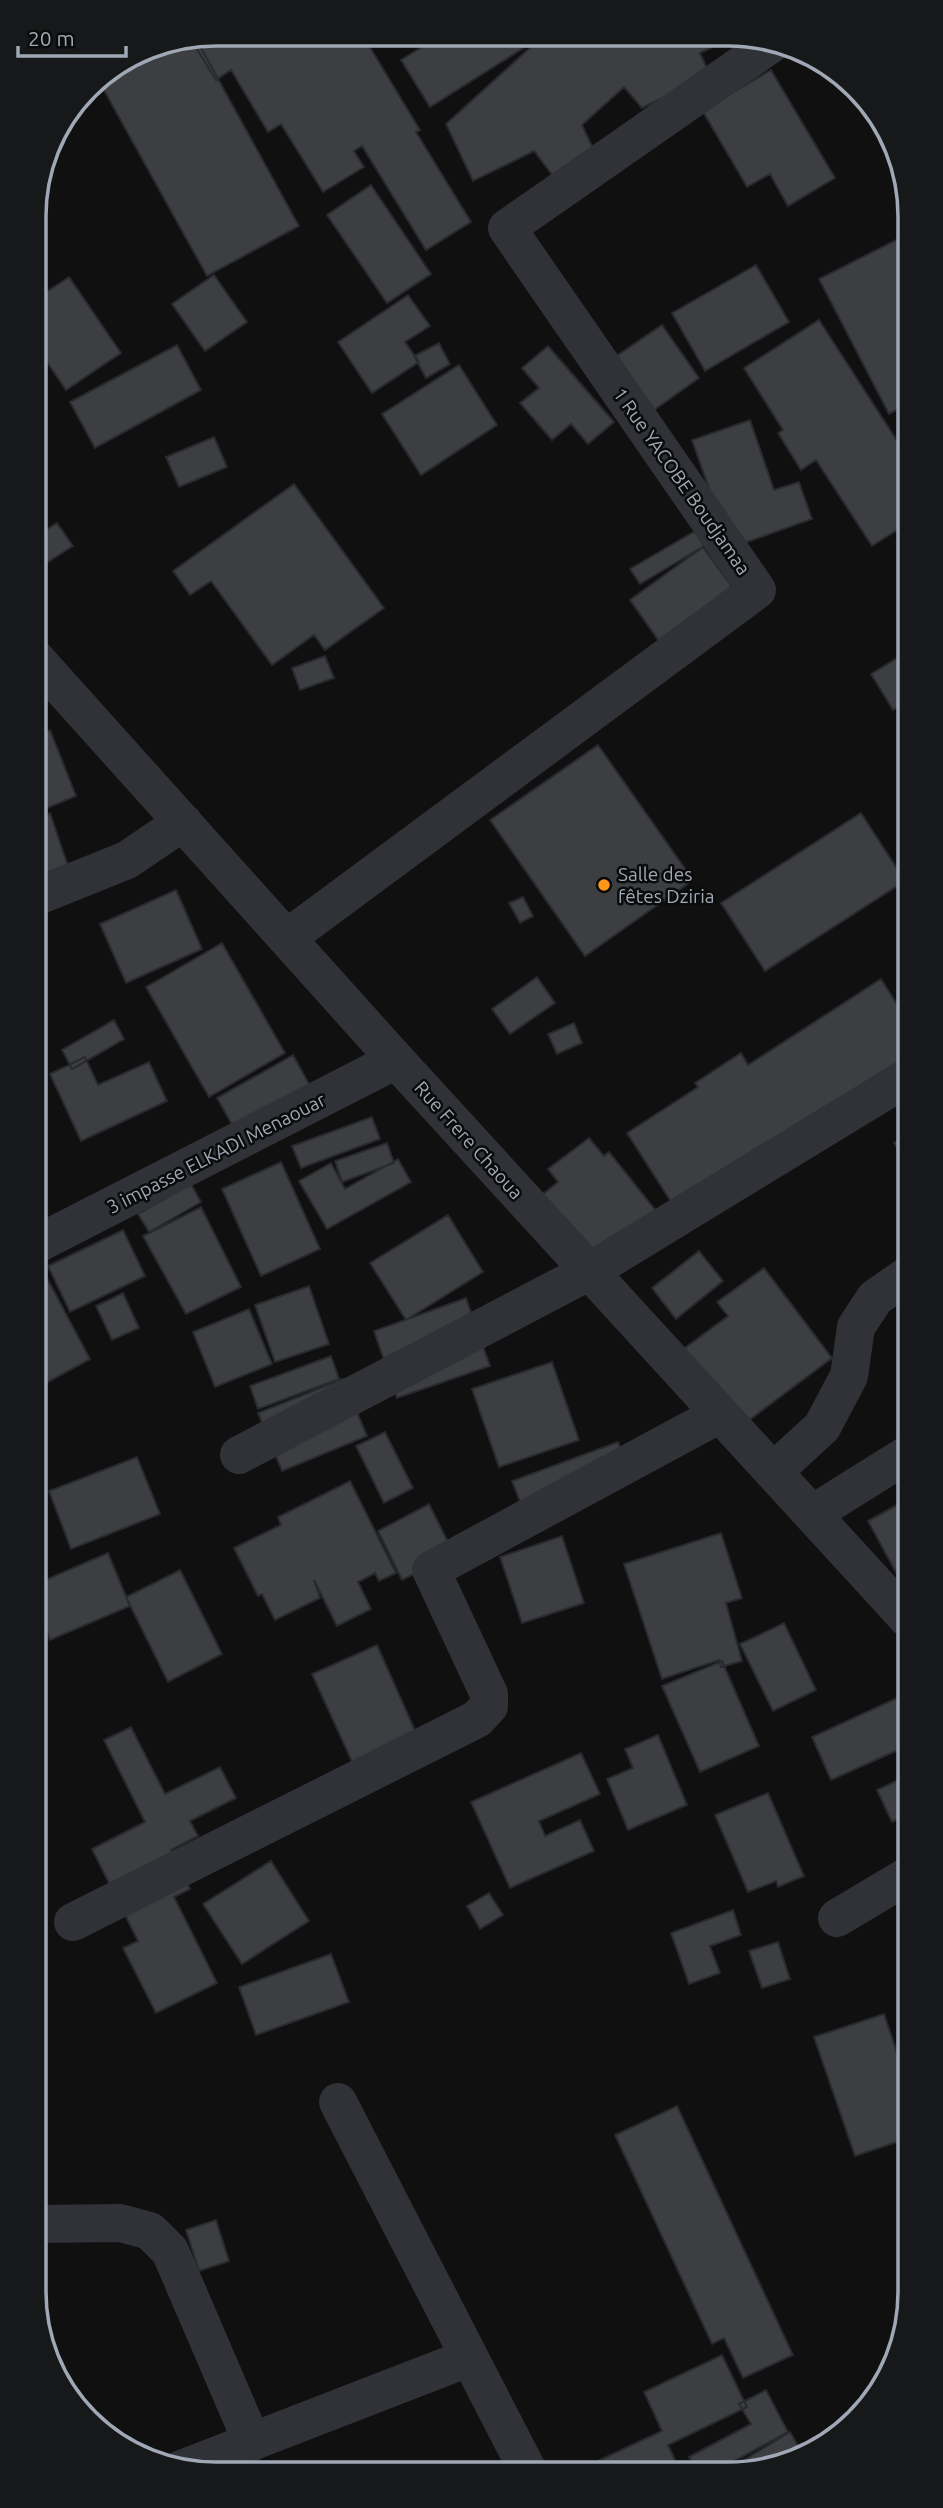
<svg xmlns="http://www.w3.org/2000/svg" width="943" height="2508" font-family="Ubuntu,sans-serif">
  <rect width="100%" height="100%" fill="#101011"/>
  <path fill="#3c3e42" stroke="#292a2e" stroke-width="2" d="M216 33 362 34 420 130 416 132 471 222 426 250 362 146 354 151 364 167 323 192 281 124 268 132 231 70 216 80 195 46Z
    M441 35H529L533 42 430 107 401 60Z
    M544 35 733 37 700 53 710 75 642 108 624 87 582 125 599 161 557 181 534 151 473 181 446 124Z
    M195 37 299 226 207 276 100 83 179 41Z
    M771 70 835 178 788 206 770 174 747 187 702 110Z
    M371 185 431 274 387 303 327 215Z
    M904 236 906 405 889 414 819 279Z
    M756 265 789 322 705 371 672 313Z
    M214 275 247 322 205 351 172 304Z
    M69 277 121 353 66 390 34 343V300Z
    M408 295 430 326 405 342 419 362 372 393 338 342Z
    M819 320 907 456V524L872 546 816 460 801 470 778 433 783 430 744 368Z
    M662 325 699 378 647 415 609 361Z
    M439 343 450 364 426 378 414 356Z
    M177 345 201 390 95 448 70 402Z
    M548 346 614 422 588 444 571 424 552 440 520 403 539 388 522 368Z
    M459 365 497 425 421 475 382 414Z
    M750 420 774 490 799 482 812 519 730 548 692 440Z
    M214 437 227 467 179 487 166 457Z
    M294 484 384 608 325 650 314 635 272 665 211 581 190 595 173 571Z
    M57 523 73 546 34 571V537Z
    M695 531 704 546 640 584 630 569Z
    M703 547 735 591 661 644 630 600Z
    M907 652V702L893 710 871 674Z
    M325 656 334 678 300 690 292 668Z
    M50 730 76 796 35 813 34 736Z
    M598 745 693 880 585 956 490 820Z
    M50 813 68 866 35 877V818Z
    M861 813 905 881 765 971 721 903Z
    M176 890 202 949 126 983 100 924Z
    M523 897 533 916 520 923 509 903Z
    M222 943 285 1053 209 1097 146 987Z
    M537 977 555 1003 510 1034 492 1009Z
    M881 979 907 1020 908 1082 675 1208 627 1133 698 1087 695 1083 741 1053 748 1065Z
    M114 1020 124 1039 72 1069 62 1050Z
    M574 1023 582 1043 557 1054 548 1034Z
    M293 1055 319 1102 239 1137 217 1098Z
    M85 1057 98 1085 149 1062 167 1101 81 1141 50 1074Z
    M372 1117 380 1139 301 1168 292 1146Z
    M908 1134V1161L894 1143Z
    M589 1138 604 1156 609 1152 661 1217 589 1274 533 1202 558 1182 548 1169Z
    M387 1143 394 1163 342 1182 335 1161Z
    M398 1159 411 1182 327 1229 299 1181 331 1163 345 1189Z
    M281 1162 320 1249 261 1276 222 1189Z
    M191 1184 201 1202 149 1232 138 1214Z
    M201 1207 241 1287 186 1314 143 1236Z
    M448 1215 483 1272 406 1320 370 1263Z
    M123 1230 145 1276 70 1312 48 1266Z
    M699 1251 723 1281 676 1319 652 1288Z
    M764 1268 832 1358 740 1427 682 1350 728 1316 717 1302Z
    M47 1278 90 1359 39 1387 35 1381V1284Z
    M309 1286 329 1344 275 1362 255 1305Z
    M123 1293 139 1328 112 1340 96 1306Z
    M466 1298 490 1366 397 1398 374 1331Z
    M249 1309 272 1364 215 1387 193 1332Z
    M331 1356 339 1379 258 1409 250 1386Z
    M552 1362 579 1440 499 1467 472 1389Z
    M343 1379 367 1436 282 1471 258 1413Z
    M385 1432 413 1488 384 1503 356 1446Z
    M618 1442 629 1470 523 1509 512 1481Z
    M137 1457 160 1514 71 1549 49 1491Z
    M350 1481 396 1573 379 1581 375 1573 358 1582 371 1609 337 1626 314 1580 320 1598 275 1620 262 1594 258 1596 234 1548 281 1525 278 1517Z
    M908 1499V1588L905 1589 868 1521Z
    M429 1504 454 1554 402 1580 378 1531Z
    M721 1533 742 1598 726 1603 742 1661 721 1667 719 1660 662 1679 624 1564Z
    M562 1536 584 1603 522 1623 500 1557Z
    M108 1553 130 1606 50 1640 36 1607V1584Z
    M180 1570 222 1654 168 1682 126 1597Z
    M784 1623 816 1690 773 1711 740 1644Z
    M377 1645 417 1735 353 1764 312 1674Z
    M722 1661 759 1746 700 1772 662 1686Z
    M908 1693 909 1745 831 1780 812 1737Z
    M131 1727 165 1794 220 1767 236 1798 190 1821 198 1836 171 1850 190 1889 174 1897 217 1983 156 2013 123 1948 138 1941 92 1849 145 1822 104 1740Z
    M658 1735 687 1805 628 1830 607 1779 633 1768 625 1749Z
    M581 1753 600 1794 539 1821 545 1836 580 1820 594 1851 510 1888 471 1802Z
    M909 1775V1818L907 1815 892 1822 877 1790Z
    M768 1793 804 1876 778 1887 776 1881 748 1892 715 1815Z
    M271 1861 309 1921 242 1964 203 1904Z
    M489 1893 503 1915 480 1929 467 1906Z
    M733 1910 741 1935 710 1946 720 1973 689 1984 671 1933Z
    M778 1942 790 1979 762 1988 749 1951Z
    M331 1954 349 2002 256 2035 239 1987Z
    M884 2014 909 2088V2138L855 2156 814 2037Z
    M677 2106 793 2355 743 2378 724 2338 712 2344 615 2135Z
    M216 2220 229 2261 199 2271 186 2230Z
    M722 2355 747 2407 668 2445 680 2471H590L587 2466 662 2431 644 2392Z
    M766 2390 788 2432 716 2471H697L689 2457 751 2424 739 2404Z
    M790 2432 804 2456 763 2471H726Z"/>
  <g fill="none" stroke-linecap="round" stroke-linejoin="round">
    <path stroke="#303237" stroke-width="38" d="M34 657 396 1060 908 1619
      M35 897 127 860 183 822
      M287 938 757 590 507 228 774 42
      M35 1245 396 1060
      M239 1455 590 1271 908 1077
      M773 1472 822 1427 849 1376 856 1327 875 1298 908 1275
      M812 1514 908 1454
      M837 1918 909 1875
      M73 1922 477 1719 489 1706V1694L431 1570 720 1414
      M338 2102 528 2471
      M37 2224 120 2223 150 2231 170 2251 252 2442
      M179 2470 468 2358"/>
  </g>
  <circle fill="#ff961a" stroke="#0b0b0c" stroke-width="2.5" cx="604" cy="885" r="7"/>
  <g text-anchor="middle" dominant-baseline="central" stroke-width="5" stroke-linejoin="round" paint-order="stroke">
    <g font-size="19" fill="#9fa8b4" stroke="#0b0b0c">
      <text transform="translate(682 481) rotate(55)">1 Rue YACOBE Boudjamaa</text>
      <text transform="translate(469 1140) rotate(48)">Rue Frere Chaoua</text>
      <text transform="translate(216 1153) rotate(-27)">3 impasse ELKADI Menaouar</text>
    </g>
    <g font-size="19" fill="#9fa8b4" stroke="#0b0b0c" text-anchor="start">
      <text x="618" y="874">Salle des<tspan x="618" dy="22">fêtes Dziria</tspan></text>
    </g>
  </g>
  <path d="M0 0H943V2508H0ZM216 46H728A170 170 0 0 1 898 216V2292A170 170 0 0 1 728 2462H216A170 170 0 0 1 46 2292V216A170 170 0 0 1 216 46Z" fill="#171819" fill-rule="evenodd"/>
  <path fill="none" stroke="#9fa8b4" stroke-width="3.5" d="M216 46H728A170 170 0 0 1 898 216V2292A170 170 0 0 1 728 2462H216A170 170 0 0 1 46 2292V216A170 170 0 0 1 216 46Z"/>
  <path d="M18 46v10h108v-10" fill="none" stroke="#9fa8b4" stroke-width="3.5"/>
  <text x="28" y="46" font-size="21" fill="#9fa8b4" stroke="#0b0b0c" stroke-width="5" paint-order="stroke">20 m</text>
</svg>
